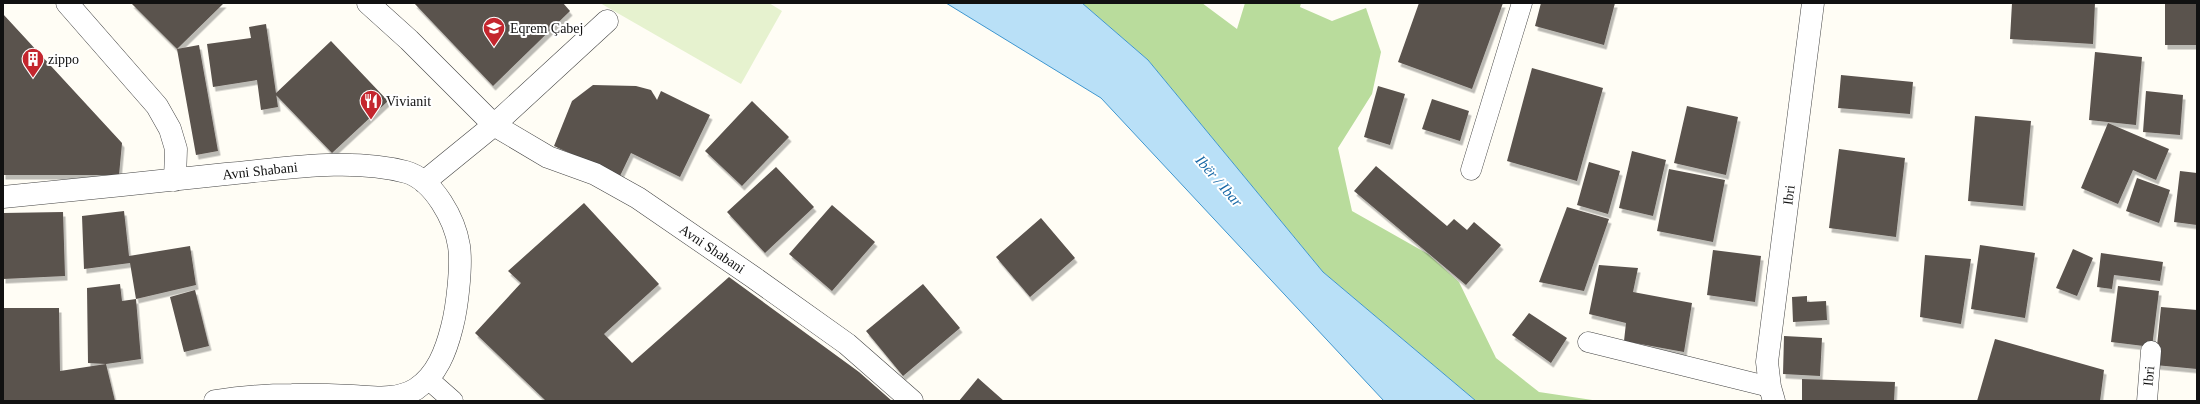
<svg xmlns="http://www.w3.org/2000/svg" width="2200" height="404" font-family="'Times New Roman',serif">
  <defs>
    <filter id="shadow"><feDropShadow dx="2.5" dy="4.5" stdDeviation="0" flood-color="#0004"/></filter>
  </defs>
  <rect width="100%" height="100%" fill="#fffdf5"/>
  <path fill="#b9dc9c" d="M1082 3H1202L1237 29 1245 3H1301L1300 7 1332 21 1366 8 1381 52 1372 94 1338 148 1352 211 1428 254 1459 282 1496 358 1539 392 1599 401H1476L1323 272 1148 60Z"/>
  <path fill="#e6f2cf" d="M600 3H769L782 11 741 84Z"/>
  <path fill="#b9e0f7" stroke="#3f96cf" d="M946 3H1082L1148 60 1323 272 1476 401H1384L1101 98Z"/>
  <path fill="#5a524d" filter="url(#shadow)" d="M131 3H224L177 49Z
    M414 3H563L570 11 493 86Z
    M1419 3H1503L1472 89 1398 62Z
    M1541 3H1615L1604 45 1535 26Z
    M2012 3H2095L2093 44 2010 39Z
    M2165 3H2197V45H2165Z
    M3 14 122 143 119 175H3Z
    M266 24 278 107 261 110 257 80 213 87 207 44 251 38 249 27Z
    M331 41 388 101 332 153 275 94Z
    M199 45 218 151 196 155 177 49Z
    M2095 52 2142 57 2136 125 2089 120Z
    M1532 68 1603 88 1577 181 1507 161Z
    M1841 75 1913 82 1910 114 1838 108Z
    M593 85 636 86 651 90 657 100 661 91 710 115 680 177 631 153 620 176 554 146 572 101Z
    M1378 86 1405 94 1390 145 1364 137Z
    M2146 91 2183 95 2180 135 2143 132Z
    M1432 99 1469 111 1460 141 1422 129Z
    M752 101 789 137 742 186 705 151Z
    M1687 106 1738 117 1726 175 1674 163Z
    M1975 116 2031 121 2023 206 1968 201Z
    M2108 123 2169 149 2156 180 2133 170 2118 204 2081 188Z
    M1839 149 1905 158 1896 237 1829 228Z
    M1632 151 1666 160 1653 216 1619 208Z
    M1589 162 1620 171 1608 214 1577 205Z
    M1376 166 1447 226 1454 219 1467 230 1474 222 1501 245 1466 285 1354 191Z
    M776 167 814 207 765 253 727 212Z
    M1669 169 1725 180 1713 242 1657 231Z
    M2180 171 2197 173V225L2174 222Z
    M2137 178 2170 190 2159 223 2126 211Z
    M584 203 659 284 604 334 632 363 729 277 859 372 892 401H546L475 333 521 283 508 271Z
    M832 205 875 242 832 291 789 254Z
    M1567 207 1609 219 1584 291 1539 282Z
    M124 211 129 256 190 246 196 285 136 299 130 263 84 269 82 216Z
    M63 212 65 276 3 279V213Z
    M1041 218 1075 258 1030 297 996 257Z
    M1980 245 2035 253 2025 318 1971 309Z
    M2073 249 2093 258 2077 296 2056 288Z
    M1713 250 1761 256 1755 302 1707 295Z
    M2101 253 2163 262 2160 281 2114 275 2112 289 2097 287Z
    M1925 255 1971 259 1961 324 1920 317Z
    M1599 265 1638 268 1633 292 1692 303 1684 352 1624 341 1626 323 1589 314Z
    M120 284 122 301 136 299 141 359 106 364 88 363 87 288Z
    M923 284 960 328 903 376 866 331Z
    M2118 286 2159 291 2152 347 2111 342Z
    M195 290 209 346 184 352 170 297Z
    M1807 296V302L1826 301 1827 320 1793 322 1792 297Z
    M2161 307 2197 310V369L2155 365Z
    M3 308H59L60 371 106 364 115 401H3Z
    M1529 313 1567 338 1551 363 1512 335Z
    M1784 336 1822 338 1820 376 1783 374Z
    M1995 339 2104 370 2100 401H1977Z
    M978 378 1004 401H959Z
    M1802 379 1895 382 1894 401H1802Z"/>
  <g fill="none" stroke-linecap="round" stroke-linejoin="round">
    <g stroke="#444" stroke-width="21">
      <path id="lane" d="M1471 170 1522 3
        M1588 342 1770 387
        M428 379 453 401
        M2147 401 2151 351"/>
    </g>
    <g stroke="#444" stroke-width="23">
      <path id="street" d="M67 3 157 106 170 129 176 149 175 180
        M368 3 409 40 494 125 548 157 595 174 638 198 753 277 847 344 912 401
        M424 182 494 125 607 21
        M3 197C77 190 152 182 226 174 283 169 350 157 406 172 434 180 455 220 459 246 462 266 457 308 452 327 446 351 437 375 416 389 396 401 374 397 353 396 333 395 312 394 292 395 266 395 240 397 215 401
        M1774 401 1770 387 1767 362 1813 3"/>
    </g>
    <use href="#lane" stroke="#fff" stroke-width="20"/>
    <use href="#street" stroke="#fff" stroke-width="22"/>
  </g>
  <defs>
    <g id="school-pin" transform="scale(1.15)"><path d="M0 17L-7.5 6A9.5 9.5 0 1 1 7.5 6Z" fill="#c4262e" stroke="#fff"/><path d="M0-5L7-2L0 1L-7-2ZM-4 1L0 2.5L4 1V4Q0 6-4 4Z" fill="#fff"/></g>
    <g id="building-pin" transform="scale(1.15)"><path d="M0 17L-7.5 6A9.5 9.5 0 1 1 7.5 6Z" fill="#c4262e" stroke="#fff"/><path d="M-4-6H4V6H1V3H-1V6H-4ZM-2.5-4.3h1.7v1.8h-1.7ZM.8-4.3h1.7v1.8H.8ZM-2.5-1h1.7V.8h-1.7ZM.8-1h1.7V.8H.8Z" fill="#fff"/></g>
    <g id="restaurant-pin" transform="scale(1.15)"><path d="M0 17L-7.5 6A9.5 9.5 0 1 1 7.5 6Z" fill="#c4262e" stroke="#fff"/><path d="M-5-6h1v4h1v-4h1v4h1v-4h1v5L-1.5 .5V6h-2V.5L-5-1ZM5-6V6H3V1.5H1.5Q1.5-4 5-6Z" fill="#fff"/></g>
  </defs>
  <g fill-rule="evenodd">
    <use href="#school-pin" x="494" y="28"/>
    <use href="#building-pin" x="33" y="59"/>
    <use href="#restaurant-pin" x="371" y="101"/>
  </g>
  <g text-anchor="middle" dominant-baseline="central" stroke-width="4" stroke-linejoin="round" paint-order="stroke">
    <g font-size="14" fill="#111" stroke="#fff" text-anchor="start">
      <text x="510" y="28">Eqrem Çabej</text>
      <text x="48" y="59">zippo</text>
      <text x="386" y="101">Vivianit</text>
    </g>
    <g font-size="14" fill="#111" stroke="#fff">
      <text transform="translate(260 171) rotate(-6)">Avni Shabani</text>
      <text transform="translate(1789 195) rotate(-83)">Ibri</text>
      <text transform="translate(712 249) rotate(34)">Avni Shabani</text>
      <text transform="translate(2149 376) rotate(-85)">Ibri</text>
    </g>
    <g font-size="15" font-style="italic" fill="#1768a6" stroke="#fff">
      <text transform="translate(1219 181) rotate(49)">Ibër / Ibar</text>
    </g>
  </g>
  <rect width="2200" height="404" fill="none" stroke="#111111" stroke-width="8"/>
</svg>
